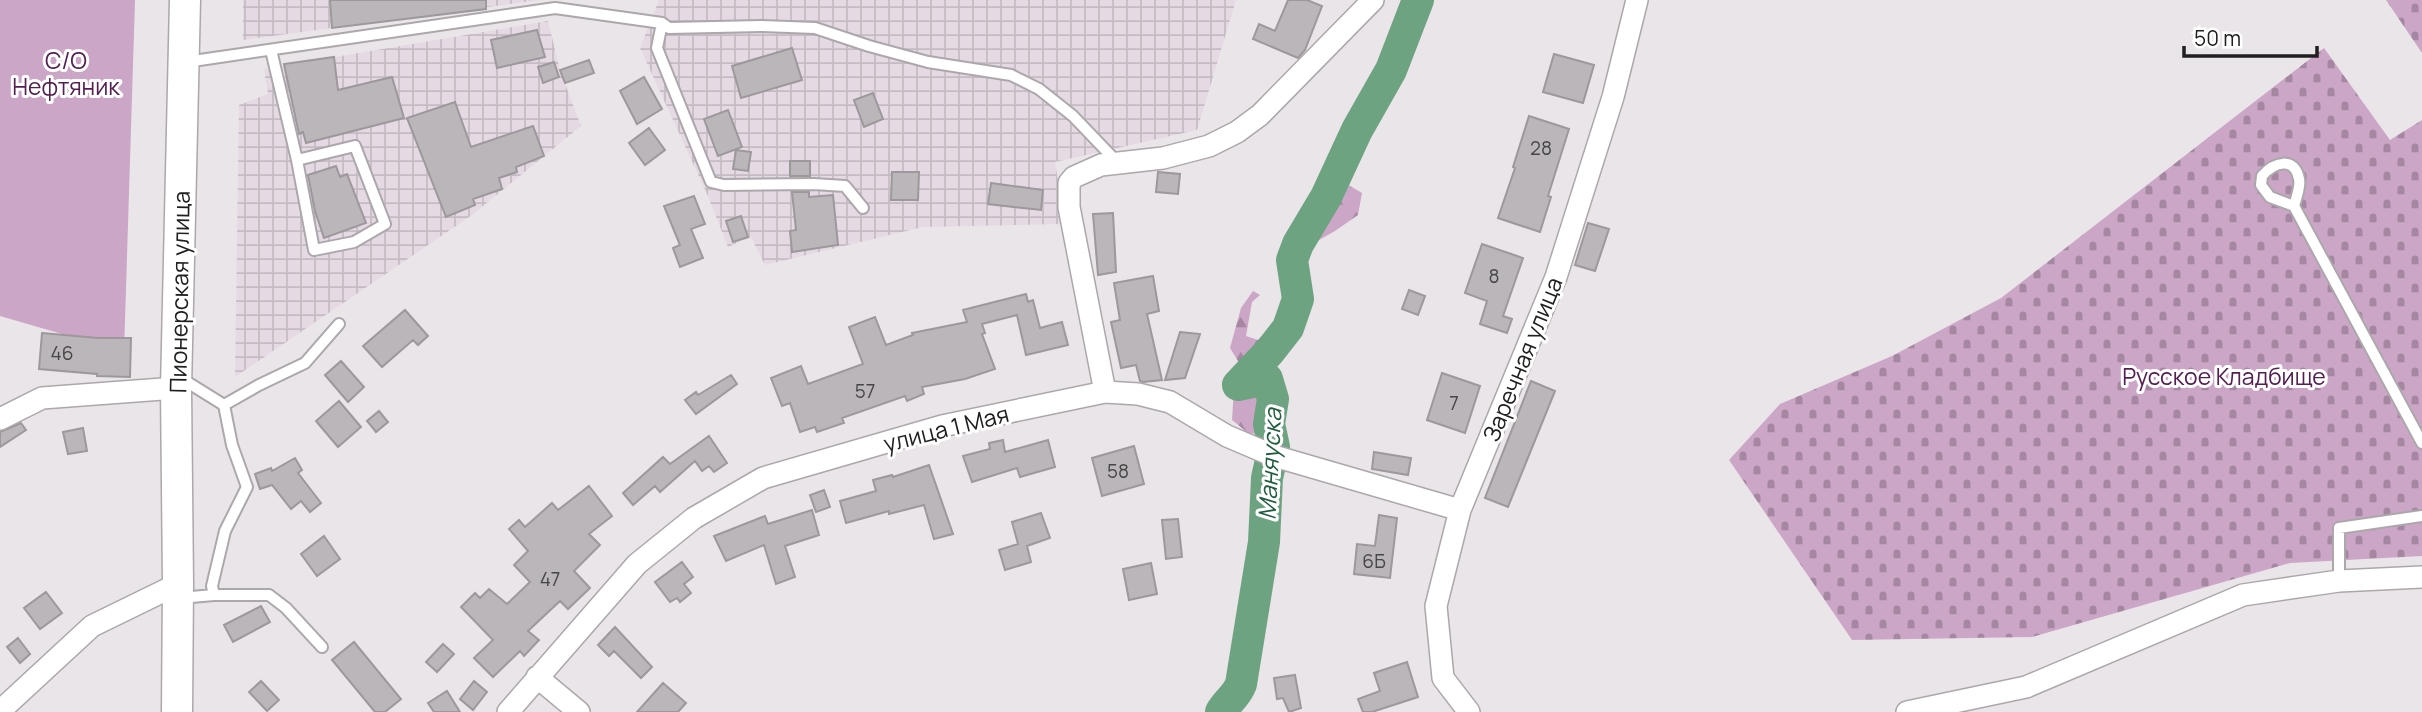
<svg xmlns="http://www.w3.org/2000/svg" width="2422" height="712" font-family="Manrope,sans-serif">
  <defs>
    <pattern id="industrial-grid" width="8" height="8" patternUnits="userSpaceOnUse" patternTransform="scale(1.75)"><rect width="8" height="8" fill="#e5dae4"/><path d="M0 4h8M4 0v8" fill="none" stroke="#c4bbc3"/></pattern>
    <pattern id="forest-firs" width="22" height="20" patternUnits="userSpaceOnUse" patternTransform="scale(1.75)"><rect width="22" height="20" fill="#cca6c7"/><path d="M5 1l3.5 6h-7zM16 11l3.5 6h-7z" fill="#a587a1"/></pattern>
    <pattern id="cemetery-stones" width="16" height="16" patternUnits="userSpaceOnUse" patternTransform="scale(1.75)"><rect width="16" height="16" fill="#cca6c7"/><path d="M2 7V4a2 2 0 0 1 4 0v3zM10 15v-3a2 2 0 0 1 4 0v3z" fill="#a587a1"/></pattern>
  </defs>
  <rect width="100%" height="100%" fill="#eae5e9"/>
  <path fill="url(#industrial-grid)" d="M243 0H540L243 40Z
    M659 0H1236L1197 130 1055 162 1065 224 923 227 765 265 751 237 728 247 707 194 640 48Z
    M548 21 560 70 581 126 472 215 235 377 239 105 268 94 264 69Z"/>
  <path fill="url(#forest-firs)" d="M1330 174 1362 193 1358 215 1335 231 1319 240 1302 226C1307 202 1312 191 1330 174Z
    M1253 291 1260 295 1252 302 1246 336 1258 340 1267 331 1275 327 1262 353 1248 372 1249 385 1261 377 1267 392 1261 434 1248 433 1232 420 1234 388 1241 366 1230 348 1241 308Z"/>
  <path fill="url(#cemetery-stones)" d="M2386 0H2422V53Z
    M2324 48 2390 140 2422 120V556L2290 563 2032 637 1852 640 1729 460 1780 404 1892 356 2001 298Z"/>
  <path fill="#cca6c7" d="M0 0H135L124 352 0 316Z"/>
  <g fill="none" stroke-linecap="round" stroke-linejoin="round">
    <path stroke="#6ea382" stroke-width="32" d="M1221 712C1227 701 1236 697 1241 684L1264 542 1267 478 1274 447 1269 424 1273 399 1267 379 1238 385 1270 351 1288 328 1298 299 1292 260 1298 244 1326 197 1357 130 1391 70 1418 0"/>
  </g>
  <path fill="#bab6b9" stroke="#9c989c" stroke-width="2" d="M330 0H486V9L332 28Z
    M1288 0H1307L1322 6 1305 50 1298 58 1253 39 1259 24 1275 31Z
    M537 30 545 57 497 68 491 40Z
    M792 48 802 80 741 98 732 66Z
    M1554 54 1594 65 1583 103 1543 92Z
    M334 57 338 90 392 77 404 118 306 143 303 132 299 134 284 64Z
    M589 60 594 73 565 83 560 70Z
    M554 62 559 77 543 83 538 67Z
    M644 77 662 109 637 124 620 91Z
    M873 93 883 119 864 127 854 100Z
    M455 102 471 147 533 126 544 156 516 167 517 172 499 178 502 189 473 199 475 205 446 217 407 118Z
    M728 110 742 147 718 156 704 119Z
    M1529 116 1569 129 1548 196 1551 197 1540 232 1498 218 1515 168 1513 167Z
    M649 128 665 150 645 165 629 143Z
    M736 150 751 152 748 171 733 169Z
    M790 161H810V176H790Z
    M336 166 340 177 347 174 366 223 324 238 315 211 308 175Z
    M892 172H919L918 200H891Z
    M1158 172 1180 174 1178 194 1156 192Z
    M991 183 1043 190 1041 210 988 204Z
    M792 192H809V197L833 195 838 245 792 252 790 231 796 230Z
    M694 196 705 224 691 229 703 258 680 267 673 248 680 245 664 206Z
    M1113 213 1116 272 1098 275 1093 214Z
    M741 216 748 237 733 242 726 221Z
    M1588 223 1609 229 1595 271 1575 265Z
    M1482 244 1523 258 1503 316 1512 319 1507 333 1480 324 1487 301 1465 293Z
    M1153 276 1159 311 1147 314 1162 380 1143 382 1140 381 1136 365 1121 368 1111 322 1120 320 1114 283Z
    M1409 290 1425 296 1418 315 1402 309Z
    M1026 294 1028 302 1033 300 1040 328 1062 322 1068 345 1026 355 1017 315 982 324 985 333 982 334 995 369 965 379 922 387 924 394 907 401 905 396 842 418 844 423 817 432 815 427 800 432 790 403 782 406 771 378 801 366 808 384 863 364 849 327 875 317 886 345 913 335 912 333 967 322 963 310Z
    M405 310 428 336 418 345 413 340 382 367 363 346Z
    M1180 332 1200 334 1185 378 1165 380Z
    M42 333 98 338H131L130 377 97 376V374L39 369Z
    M341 361 364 387 348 402 325 375Z
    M1442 373 1480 386 1465 433 1427 420Z
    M731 375 737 384 696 414 685 400 696 392 698 395Z
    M1531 381 1555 391 1508 507 1485 498Z
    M339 401 361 427 338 447 316 421Z
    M379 411 388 422 376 432 367 421Z
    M21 423 26 430 0 447V432Z
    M83 428 87 451 68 454 63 432Z
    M709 436 727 463 714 472 709 466 702 471 695 461 660 492 655 486 633 505 623 493 663 457 670 464Z
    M1003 440 1005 452 1048 440 1055 467 1020 477 1017 468 972 482 963 456 990 449 989 443Z
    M1134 446 1144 484 1102 496 1092 458Z
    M1374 452 1411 458 1408 475 1372 469Z
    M295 458 302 470 298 473 321 503 310 512 301 501 291 509 272 485 260 489 255 474 271 468 272 471Z
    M929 465 953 534 934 539 924 505 889 514V511L846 523 840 501 876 491 873 480 892 475 893 477Z
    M589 486 612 516 589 534 600 545 574 571 590 588 568 609 560 601 528 631 539 640 524 656 520 651 493 677 474 658 493 640 461 607 475 593 480 598 489 589 507 604 530 582 514 565 528 551 509 529 519 520 525 527 552 503 558 510Z
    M824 490 830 507 816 512 810 495Z
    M812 510 819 535 785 546 795 577 776 584 764 545 726 561 714 536 765 516 768 524Z
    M1041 513 1050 538 1027 546 1031 562 1005 570 999 550 1018 544 1012 522Z
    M1379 515 1397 518 1390 578 1354 574 1357 544 1375 546Z
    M1178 519 1182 557 1166 559 1162 520Z
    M324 536 340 559 317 576 301 554Z
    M682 562 693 577 684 584 691 593 680 602 677 598 670 602 655 582Z
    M1151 563 1157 594 1129 600 1123 569Z
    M46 592 62 613 40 629 24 608Z
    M261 606 270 622 233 642 224 625Z
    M615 627 652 667 641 678 614 651 609 656 598 645Z
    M18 638 30 654 20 663 7 647Z
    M354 642 401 699 385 712H375L332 660Z
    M443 644 454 654 437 672 426 662Z
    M1407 662 1418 697 1372 712H1363L1358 699 1380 691 1374 673Z
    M1295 675 1301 708 1289 712 1283 698 1277 699 1274 678Z
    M261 681 279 700 267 711 249 692Z
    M474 681 487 692 473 710 460 699Z
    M663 683 686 703 678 712H637Z
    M447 691 460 712H434L428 703Z"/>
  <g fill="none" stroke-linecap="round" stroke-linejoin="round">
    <g stroke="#aca7ab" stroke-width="14">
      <path id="service" d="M662 23 657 48 711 182 724 185 814 184 845 186 863 208
        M271 50 297 160 314 250 354 242 385 224 355 146 297 160
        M186 62 555 8 662 23 669 28 761 26 815 28 869 46 928 62 1011 75 1039 89 1073 116 1118 163
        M2294 206C2296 198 2301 187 2299 179 2295 156 2274 162 2262 176L2261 185 2270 197 2294 206 2422 443
        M179 377 224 405 232 445 247 487 225 531 212 586 214 595 180 598
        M224 405 259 385 305 363 339 324
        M2339 581V528L2422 516
        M214 595H269L286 608 322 647"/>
    </g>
    <g stroke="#aca7ab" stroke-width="24">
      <path id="minor" d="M1105 392 1069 207V183L1074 177 1101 165 1163 158 1209 146 1237 132 1260 115 1373 0
        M0 419 42 398 176 388
        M537 677 579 712
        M0 711 92 626 178 584
        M508 712 637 564 694 518 763 478 942 426 1105 392 1138 394 1170 402 1227 436 1274 456 1460 510
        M1469 712 1443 678 1436 606 1460 510 1556 277 1613 97 1637 0
        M1907 712 2026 687 2243 595 2339 581 2422 577"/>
    </g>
    <g stroke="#aca7ab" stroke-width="33">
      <path id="secondary" d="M177 712 178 584 176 388 185 0"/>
    </g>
    <use href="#service" stroke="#fff" stroke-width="10"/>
    <use href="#minor" stroke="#fff" stroke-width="21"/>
    <use href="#secondary" stroke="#fff" stroke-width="30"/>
  </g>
  <g text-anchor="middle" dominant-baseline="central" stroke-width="6" stroke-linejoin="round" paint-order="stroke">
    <g font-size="19" fill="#474647">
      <text x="1541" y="148">28</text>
      <text x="1494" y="276">8</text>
      <text x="62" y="353">46</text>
      <text x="865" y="391">57</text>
      <text x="1454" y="403">7</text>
      <text x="1118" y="471">58</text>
      <text x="1374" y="561">6Б</text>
      <text x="550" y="579">47</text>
    </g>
    <g font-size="23" fill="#552051" stroke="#fff">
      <text x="66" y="60">С/О<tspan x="66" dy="26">Нефтяник</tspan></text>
      <text x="2224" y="376">Русское Кладбище</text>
    </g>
    <g font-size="23" fill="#212021" stroke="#fff">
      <text transform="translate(179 292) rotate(-89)">Пионерская улица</text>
      <text transform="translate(1522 359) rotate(-68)">Заречная улица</text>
      <text transform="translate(946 428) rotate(-14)">улица 1 Мая</text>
    </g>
    <g font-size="24" font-style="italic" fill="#1f5d3c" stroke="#fff">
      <text transform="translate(1269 464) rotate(-87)">Маняуска</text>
    </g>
  </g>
  <path d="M2184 46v10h133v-10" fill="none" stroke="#212021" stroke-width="3.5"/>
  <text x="2194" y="46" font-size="21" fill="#212021" stroke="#ffffff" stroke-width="5" paint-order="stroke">50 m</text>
</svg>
